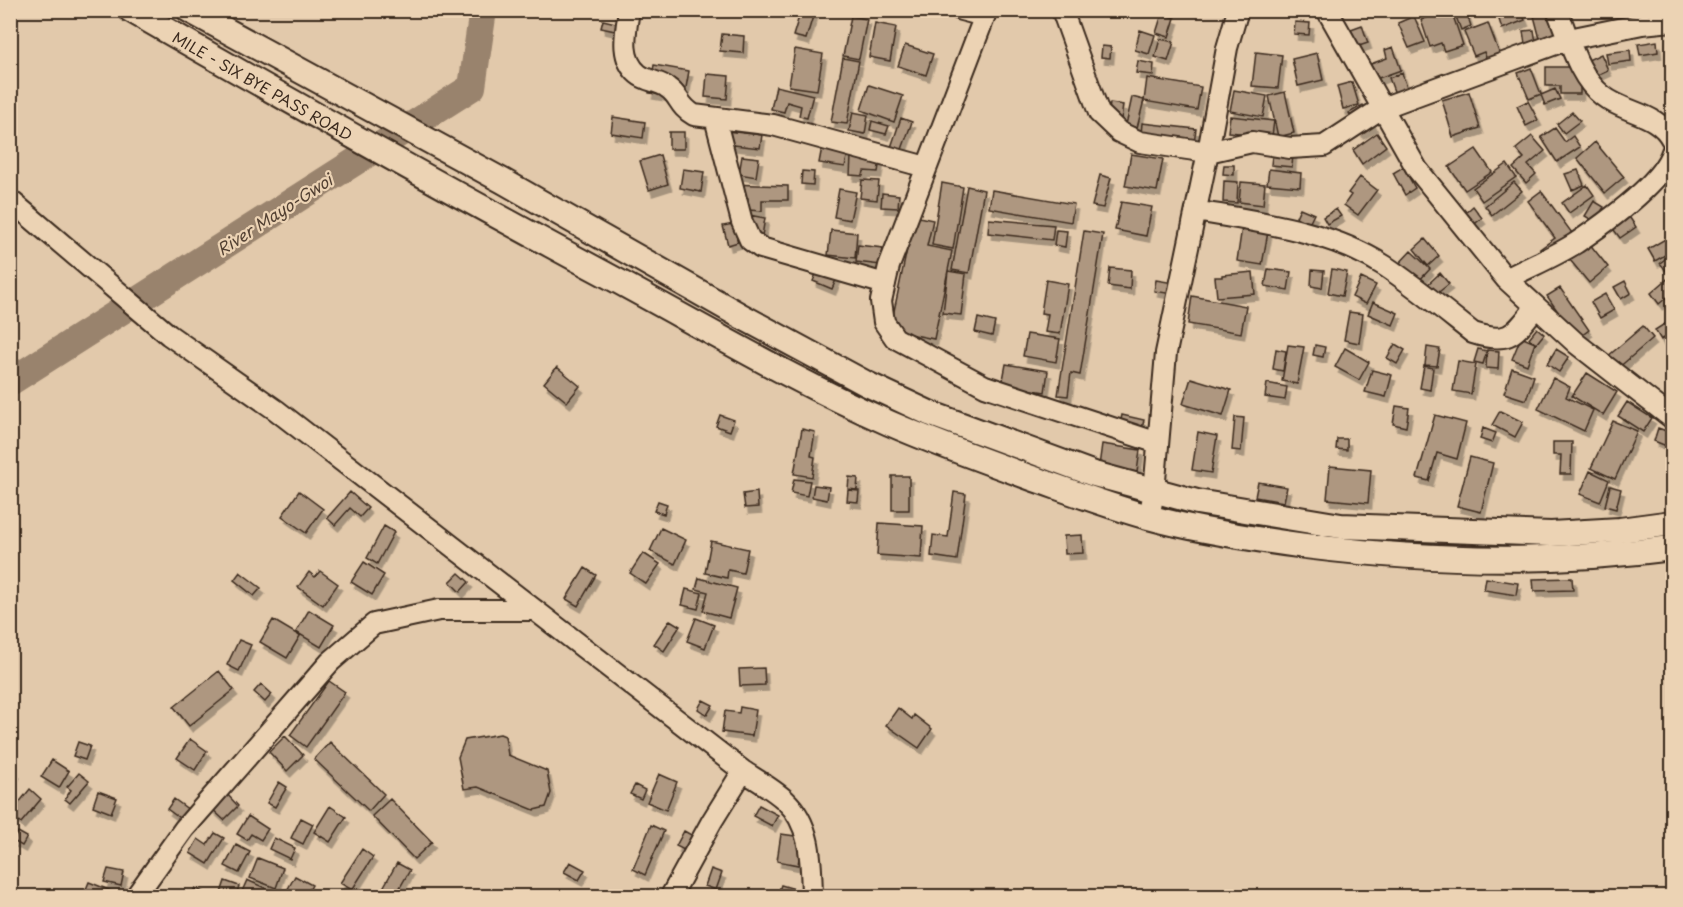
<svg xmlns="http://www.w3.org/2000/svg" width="1683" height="907" font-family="'Playpen Sans',sans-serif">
  <defs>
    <filter id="shadow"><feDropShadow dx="3.5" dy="6" stdDeviation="0" flood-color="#0004"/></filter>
  </defs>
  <rect width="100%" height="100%" fill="#e2c9ab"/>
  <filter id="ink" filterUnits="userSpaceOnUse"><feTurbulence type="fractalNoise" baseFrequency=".0167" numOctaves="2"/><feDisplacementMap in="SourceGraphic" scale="12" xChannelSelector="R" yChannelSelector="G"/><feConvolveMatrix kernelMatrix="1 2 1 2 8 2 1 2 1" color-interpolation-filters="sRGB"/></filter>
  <g filter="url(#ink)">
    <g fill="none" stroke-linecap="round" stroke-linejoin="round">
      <path stroke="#99836d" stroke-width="28" d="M10 382 472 87 483 10"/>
    </g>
    <path fill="#ae9780" stroke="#3b2a1e" stroke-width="1.5" filter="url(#shadow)" d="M801 10 814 13 806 39 793 36Z
      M1441 10H1451L1463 45 1444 51 1441 43 1430 47 1421 20 1441 12Z
      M1496 10H1521L1525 20 1502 29Z
      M1554 10 1573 30 1540 39 1534 16Z
      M1466 11 1471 26 1461 30 1455 14Z
      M1162 14 1175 18 1169 37 1156 33Z
      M851 16 867 19 859 59 843 56Z
      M1414 16 1425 42 1409 48 1398 23Z
      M603 20 616 23 615 31 601 28Z
      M1295 22 1310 23 1309 35 1294 34Z
      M875 23 896 27 890 61 869 57Z
      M1488 23 1500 55 1487 60 1484 52 1474 56 1464 32Z
      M1362 25 1368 43 1356 47 1351 29Z
      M1140 30 1155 35 1149 54 1135 50Z
      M1534 30 1536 43 1525 44 1523 31Z
      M722 34 744 36 743 53 720 51Z
      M1160 39 1174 42 1168 61 1155 57Z
      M1657 41 1658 52 1640 55 1638 44Z
      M905 45 933 54 926 75 898 66Z
      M1102 46 1111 47 1110 58 1101 57Z
      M1393 47 1401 70 1373 80 1368 65 1387 58 1385 50Z
      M795 49 823 54 817 90 789 86Z
      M1630 50 1631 61 1608 64 1606 53Z
      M1256 52 1282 55 1278 88 1252 86Z
      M1317 53 1323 80 1298 86 1292 59Z
      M1601 54 1608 70 1595 76 1588 60Z
      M843 58 859 61 847 124 831 122Z
      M1138 61 1154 64 1153 75 1136 73Z
      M654 65 689 71 684 99 649 93Z
      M1546 67H1580V94H1560V86H1546Z
      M1531 68 1541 94 1529 99 1518 73Z
      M1402 73 1408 90 1395 94 1389 78Z
      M707 74 729 76 727 99 705 97Z
      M1147 78 1201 87 1197 110 1144 101Z
      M1352 82 1359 105 1343 109 1337 86Z
      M869 85 903 96 894 122 861 110Z
      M776 86 813 95 807 118 799 116 801 106 787 102 784 112 771 109Z
      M1555 89 1560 99 1545 105 1541 95Z
      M1234 90 1267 96 1263 117 1230 111Z
      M1285 92 1294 133 1278 137 1269 96Z
      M1469 92 1480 128 1453 137 1442 100Z
      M1132 97 1144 100 1137 128 1126 125Z
      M1528 101 1538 120 1526 126 1517 106Z
      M1110 103 1123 105 1121 120 1108 118Z
      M1363 105 1374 125 1360 133 1349 113Z
      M853 112 868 115 865 134 849 131Z
      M1572 112 1580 121 1564 133 1557 124Z
      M1230 116 1274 121 1272 136 1228 132Z
      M613 117 645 122 643 138 611 133Z
      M901 118 912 122 897 163 887 159Z
      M872 121 889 126 886 134 870 130Z
      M1142 123 1196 129 1193 151 1140 145Z
      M1555 128 1565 142 1573 136 1580 147 1557 162 1541 137Z
      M717 130 762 135 760 148 716 143Z
      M669 132H684V149H669Z
      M1377 133 1386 146 1362 164 1353 150Z
      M1532 136 1545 151 1528 165 1536 174 1526 183 1513 168 1524 158 1516 149Z
      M1274 138 1294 140 1292 167 1271 165Z
      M1595 142 1624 177 1605 193 1577 158Z
      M822 147 848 152 845 167 819 163Z
      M1476 149 1492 172 1465 190 1449 167Z
      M1131 154 1163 159 1157 191 1125 186Z
      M660 155 668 184 649 190 640 161Z
      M742 156 759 158 756 177 739 174Z
      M851 157 880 160 878 172 864 171 863 176 850 175Z
      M1507 164 1516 177 1482 201 1473 188Z
      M1224 165H1234V175L1223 174Z
      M1403 167 1415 188 1405 195 1393 173Z
      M683 169 704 172 701 192 680 188Z
      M1269 169 1301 173 1300 187 1267 184Z
      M1578 170 1584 185 1572 190 1565 174Z
      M802 171 814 172 813 185 801 184Z
      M1100 175 1111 178 1103 208 1092 206Z
      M1360 177 1377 190 1358 215 1344 205 1351 195 1348 193Z
      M862 180 879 181 877 200 860 198Z
      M1224 181 1238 182 1237 203 1223 202Z
      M1241 182 1265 184 1263 205 1239 202Z
      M1514 182 1522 191 1492 215 1485 206Z
      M942 183 963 187 953 249 932 245Z
      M731 184 788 186V200H762V211L748 210V198L730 197Z
      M1587 185 1594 195 1569 213 1562 203Z
      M967 186 984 190 969 273 952 270Z
      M839 189 856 192 850 220 834 217Z
      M992 190 1074 204 1071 222 989 208Z
      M1541 191 1575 237 1547 259 1540 249 1555 238 1528 201Z
      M882 193 899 195 898 208 881 207Z
      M1594 201 1604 207 1595 222 1585 216Z
      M1121 202 1152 207 1146 236 1115 230Z
      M1473 206 1482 218 1472 226 1463 215Z
      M1300 208 1314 214 1309 224 1296 217Z
      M1336 209 1341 216 1327 224 1323 217Z
      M749 215 765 218 761 242Z
      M1628 215 1636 227 1620 238 1611 226Z
      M914 216 933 220 927 246 952 251 934 339 890 330Z
      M989 219 1054 225 1052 240 988 233Z
      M733 224 738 242 728 245 723 226Z
      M1242 227 1268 232 1262 265 1237 261Z
      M831 230 857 233 855 258 828 255Z
      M1056 230 1067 231 1065 247 1054 245Z
      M1084 231 1103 234 1080 375 1071 373 1068 396 1058 395Z
      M1672 235V251L1655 261 1648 249Z
      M1425 239 1439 256 1428 266 1414 249Z
      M1589 243 1608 267 1589 283 1570 260Z
      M858 245 883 248 881 265 856 262Z
      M1411 251 1430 269 1415 285 1396 267Z
      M1672 254V268L1667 272 1660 263Z
      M824 256 843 264 832 289 813 281Z
      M1110 268 1131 270 1130 289 1108 286Z
      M1268 269 1291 272 1288 290 1265 286Z
      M1332 269 1347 272 1342 296 1328 293Z
      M1312 270 1324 271 1322 288 1311 286Z
      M948 271 966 274 961 315 943 313Z
      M1253 272 1255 294 1217 297 1215 277H1222V275Z
      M1440 273 1449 284 1435 295 1427 285Z
      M1672 275V293L1659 304 1651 293Z
      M1361 278 1376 285 1366 304 1352 297Z
      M1046 280 1068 284 1060 334 1045 332 1048 314 1041 313Z
      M1156 280 1174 283 1172 294 1154 291Z
      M1625 281 1631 293 1621 299 1614 287Z
      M1560 288 1589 330 1577 339 1547 296Z
      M1605 294 1614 310 1600 318 1591 302Z
      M1192 296 1246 306 1241 333 1188 324Z
      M1373 302 1398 313 1393 325 1368 314Z
      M1349 312 1363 314 1359 343 1344 340Z
      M978 318 995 322 992 336 975 332Z
      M1666 323 1672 333 1661 340 1655 330Z
      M1643 326 1653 338 1617 369 1607 357Z
      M1537 328 1544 334 1536 344 1529 338Z
      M1027 334 1060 339 1056 362 1023 356Z
      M1521 337 1535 343 1527 365 1512 359Z
      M1395 344 1405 350 1397 364 1387 358Z
      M1288 345 1304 347 1297 384 1282 381Z
      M1315 345 1325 347 1323 357 1313 355Z
      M1427 347 1440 349 1437 366 1425 365Z
      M1345 348 1369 362 1359 380 1335 367Z
      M1276 349 1286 351 1283 371 1273 369Z
      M1478 349 1487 351 1483 364 1474 362Z
      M1556 349 1569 357 1559 372 1547 364Z
      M1487 350 1499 351 1498 369 1486 368Z
      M1458 361 1476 364 1471 394 1453 391Z
      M1006 364 1048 371 1045 392 1002 385Z
      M1424 366 1433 368 1430 390 1420 388Z
      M557 367 580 386 567 402 544 383Z
      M1512 368 1534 376 1526 400 1504 393Z
      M1372 370 1392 375 1386 397 1365 392Z
      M1587 373 1617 392 1603 415 1572 396Z
      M1191 378 1231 390 1223 416 1183 404Z
      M1553 378 1570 387 1566 397 1593 410 1584 431 1538 409Z
      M1267 383 1287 387 1285 400 1265 397Z
      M1627 402 1652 418 1643 432 1618 416Z
      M1396 406 1409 408 1406 427 1393 424Z
      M1500 411 1523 422 1515 437 1492 425Z
      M720 415 734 420 730 431 716 426Z
      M1122 415 1144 420 1141 433 1119 428Z
      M1435 415 1466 423 1457 459 1437 453 1429 481 1417 478Z
      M1235 417 1244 418 1241 451 1232 450Z
      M1613 421 1637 431 1615 479 1591 468Z
      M1483 428 1496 433 1492 443 1480 439Z
      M1658 428 1672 433 1669 447 1654 441Z
      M802 429 815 432 811 456 815 457 812 477 794 474Z
      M1198 432 1217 436 1211 473 1192 470Z
      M1337 439H1347V450L1336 449Z
      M1553 442H1572L1571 474H1560L1561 455H1553Z
      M1102 444 1140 450 1137 472 1099 466Z
      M1470 457 1493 463 1481 512 1457 506Z
      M1330 466 1371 470 1368 503 1327 499Z
      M1590 471 1609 480 1600 502 1580 494Z
      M892 476H909V510H892Z
      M849 477 858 478 857 490 848 489Z
      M794 479 810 481 807 496 791 493Z
      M1258 482 1287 487 1284 502 1255 497Z
      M814 485 829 487 827 500 812 497Z
      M1610 486 1621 489 1616 509 1605 506Z
      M848 490 859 491 858 502 847 501Z
      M299 491 323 509 306 533 282 516Z
      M350 492 368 508 360 517 350 508 335 525 327 518Z
      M757 492 758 507 745 508 743 494Z
      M954 492 966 494 957 560 931 556 933 535 948 537Z
      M658 501 667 504 664 514 654 511Z
      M879 523 923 526 921 558 877 555Z
      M384 526 394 532 377 564 367 558Z
      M661 528 686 540 675 564 650 551Z
      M1082 535 1083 553 1065 554 1064 536Z
      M711 541 748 549 743 573 728 570 727 578 705 573Z
      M643 553 660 564 646 584 630 573Z
      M364 562 384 575 372 595 351 582Z
      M585 568 596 575 578 606 566 599Z
      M320 571 338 584 323 605 298 587 309 572 315 577Z
      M240 572 261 588 254 596 234 580Z
      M459 573 469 582 460 592 450 582Z
      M699 578 737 588 729 618 703 611 708 592 696 589Z
      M1486 578 1518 583 1516 595 1484 590Z
      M1572 578 1573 590 1534 591 1533 579Z
      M686 589 702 593 698 609 682 605Z
      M309 610 334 625 321 647 296 632Z
      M696 618 714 625 705 648 687 641Z
      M273 620 300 636 287 658 260 642Z
      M670 620 680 626 664 651 654 644Z
      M239 640 251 645 239 671 227 665Z
      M764 668 765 685 740 686 739 669Z
      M219 671 234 690 189 726 174 707Z
      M329 681 345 692 306 747 290 735Z
      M261 684 272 694 265 702 254 692Z
      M703 700 713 705 707 715 698 709Z
      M740 707 756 710 752 736 722 732 725 711 739 713Z
      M898 708 912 719 914 715 932 729 919 748 886 725Z
      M500 734 505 736 508 755 547 771 551 793 546 807 534 810 478 787 464 789 458 757 465 740Z
      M285 736 303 755 287 771 269 752Z
      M190 739 207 751 195 770 177 758Z
      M78 742 90 746 85 760 73 756Z
      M330 742 384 794 369 811 314 759Z
      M52 760 69 771 59 788 41 777Z
      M10 769 16 772 10 784Z
      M79 773 89 781 70 803 65 799 71 790 67 787Z
      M659 774 677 782 666 810 647 802Z
      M279 782 287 787 275 807 267 803Z
      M635 785 645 790 641 799 630 794Z
      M30 789 41 799 21 823 10 814Z
      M98 791 117 798 111 813 93 806Z
      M226 793 238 806 224 820 211 808Z
      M174 799 189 810 182 820 167 809Z
      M390 799 432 842 414 859 372 816Z
      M759 805 778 815 772 826 753 816Z
      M330 806 346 817 330 842 314 832Z
      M248 816 268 829 261 840 251 834 247 840 237 834Z
      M301 818 313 824 303 844 291 838Z
      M651 825 664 831 645 875 633 869Z
      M684 831 695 837 688 852 676 846Z
      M18 832 27 837 22 846 13 841Z
      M215 833 224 838 208 864 190 853 198 839 207 845Z
      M781 834 802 837 798 865 777 861Z
      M274 838 295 848 290 859 269 849Z
      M236 845 250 852 239 873 225 866Z
      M362 849 373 857 352 890 340 883Z
      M258 858 283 868 276 888 250 878Z
      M570 862 585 870 579 880 564 872Z
      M397 863 410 870 395 896H382L379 895Z
      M108 869 124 872 121 886 104 882Z
      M711 869 722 873 716 890 705 886Z
      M295 876 312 885 306 896H284Z
      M247 880 265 888 261 896H240Z
      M225 881 239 886 236 896H220Z
      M89 882 124 896H89L84 894Z
      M781 885 795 889 793 896H777Z
      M195 888 205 893 203 896H190Z
      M543 891 553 896H540Z"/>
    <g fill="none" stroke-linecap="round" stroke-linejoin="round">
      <g stroke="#3b2a1e" stroke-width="24">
        <path id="minor" d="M629 10C626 31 619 58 638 74 646 81 659 81 668 88 680 96 678 106 694 115L773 125 926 167
          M961 10 984 16
          M987 10 889 266 881 301 884 322 895 338 985 386 1158 443
          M1062 10 1099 113 1119 132 1140 142 1208 152 1252 142 1290 148 1324 146 1382 108 1569 39 1642 24 1672 21
          M1327 10 1417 169 1506 279 1577 344 1672 418
          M1557 10C1569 38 1578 77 1603 96 1624 113 1659 113 1672 140
          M715 118 742 222 750 240 761 248 885 284
          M10 200 169 335 276 410 743 771C757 780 773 789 785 800 812 825 811 863 812 896
          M1196 211C1259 222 1329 230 1385 266 1415 286 1444 310 1473 333 1510 345 1514 334 1536 307
          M1506 279C1529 267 1554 257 1576 243 1604 224 1662 183 1672 152
          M1149 517 1154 492 1166 353 1208 152 1227 48 1238 10
          M136 896 184 829 330 662 374 624 439 610H535
          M671 896 712 821 743 771"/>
      </g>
      <g stroke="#3b2a1e" stroke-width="28">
        <g id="tertiary">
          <path id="s1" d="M131 10C291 102 451 192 614 279 705 328 794 381 889 423 935 443 982 460 1029 477 1069 491 1108 506 1148 517 1199 531 1253 539 1305 546 1426 561 1551 564 1672 548"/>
          <path d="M189 10 503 181 741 316 867 384 929 413 1094 474 1197 502 1341 526 1551 534 1620 530 1672 523"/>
        </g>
      </g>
      <use href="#minor" stroke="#ecd3b4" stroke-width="20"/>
      <use href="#tertiary" stroke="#ecd3b4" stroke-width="24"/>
    </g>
  </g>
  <g text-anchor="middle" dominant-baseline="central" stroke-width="4.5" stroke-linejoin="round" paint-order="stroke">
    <g font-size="15" fill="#3b2a1e" stroke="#ecd3b4">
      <text stroke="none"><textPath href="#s1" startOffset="152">MILE - SIX BYE PASS ROAD</textPath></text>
    </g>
    <g font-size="16" font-style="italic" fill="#524032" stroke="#ecd3b4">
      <text transform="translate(274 214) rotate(-33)">River Mayo-Gwoi</text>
    </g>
  </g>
  <rect width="1683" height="907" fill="none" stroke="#ecd3b4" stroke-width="36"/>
  <rect x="18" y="18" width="1647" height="871" fill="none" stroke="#3b2a1e" stroke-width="2" filter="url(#ink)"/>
</svg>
